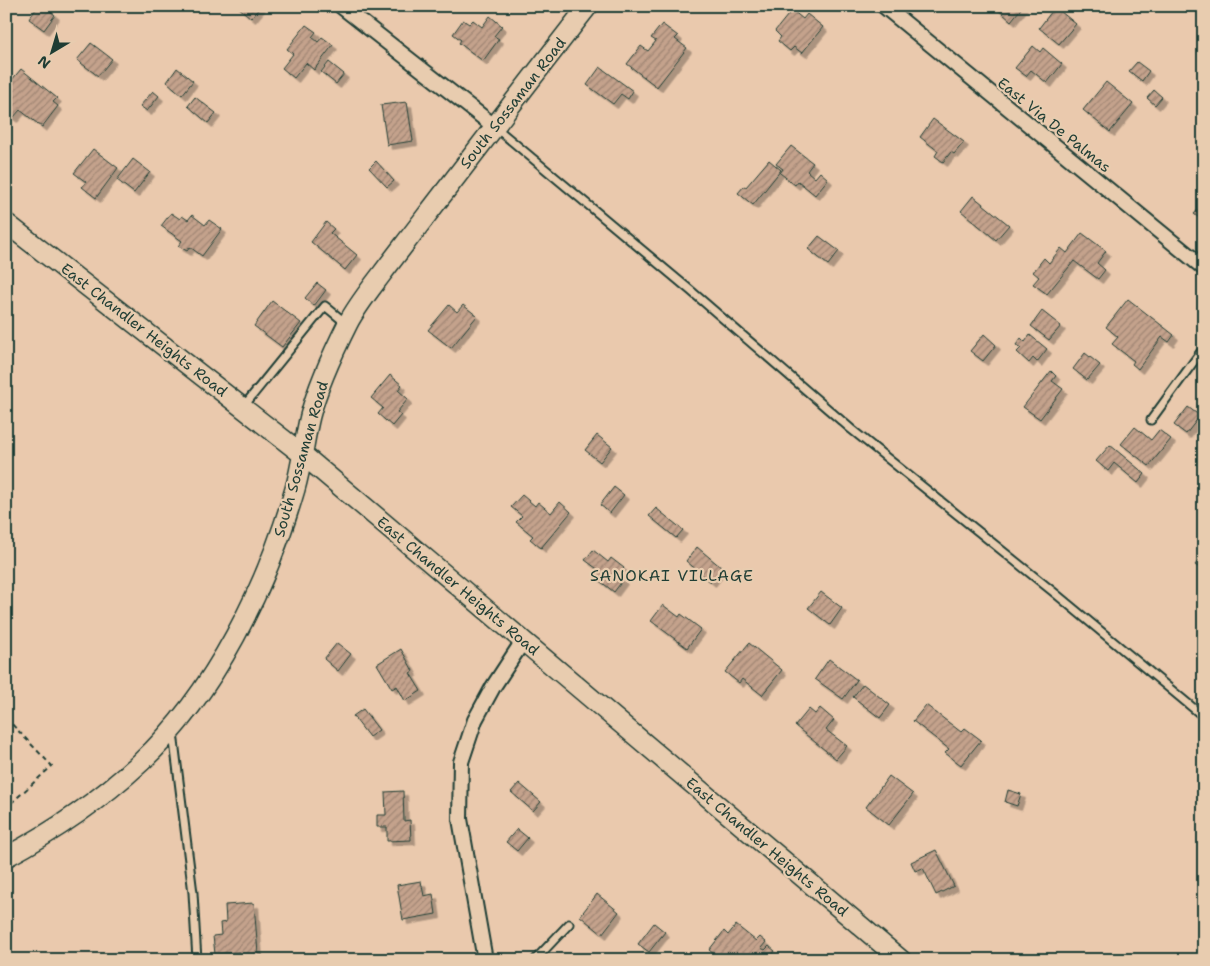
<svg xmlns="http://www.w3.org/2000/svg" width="1210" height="966" font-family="'Shantell Sans',sans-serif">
  <defs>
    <pattern id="building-hatch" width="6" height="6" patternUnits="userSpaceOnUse" patternTransform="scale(1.25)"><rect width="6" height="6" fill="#c4a28c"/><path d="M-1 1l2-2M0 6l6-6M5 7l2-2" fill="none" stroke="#9f8573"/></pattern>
    <filter id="shadow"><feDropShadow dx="4.5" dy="4.5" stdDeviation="0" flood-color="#0004"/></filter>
  </defs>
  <rect width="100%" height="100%" fill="#eac9ad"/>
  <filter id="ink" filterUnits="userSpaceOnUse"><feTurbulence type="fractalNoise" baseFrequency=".02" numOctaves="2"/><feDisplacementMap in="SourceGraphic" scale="10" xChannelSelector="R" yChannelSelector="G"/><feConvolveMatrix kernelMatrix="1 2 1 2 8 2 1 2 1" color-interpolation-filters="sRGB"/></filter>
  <g filter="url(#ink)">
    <path fill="url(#building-hatch)" stroke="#1f3d34" filter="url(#shadow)" d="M38 6H44L55 15 44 30 29 19Z
      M237 6H261L251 18Z
      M994 6H1023L1011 21Z
      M1055 7 1076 24 1059 44 1039 28Z
      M792 10 803 19 807 14 823 27 802 53 794 47 790 51 778 41 781 37 775 31Z
      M490 16 502 26 494 36 499 39 483 61 459 43 461 40 453 34 463 20 469 24 473 20 482 27Z
      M662 24 678 36 675 39 687 48 657 87 627 64 641 46 648 51 656 41 651 38Z
      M306 25 316 32 312 37 318 42 322 37 333 45 314 70 306 63 294 78 282 68 293 54 287 49Z
      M91 43 112 59 98 76 77 60Z
      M1033 46 1040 52 1043 48 1062 64 1047 83 1031 70 1026 76 1015 68Z
      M329 62 344 74 336 84 321 72Z
      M1137 62 1149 71 1142 81 1129 71Z
      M600 67 633 91 628 99 621 94 613 104 587 85Z
      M177 68 193 81 182 95 167 82Z
      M21 69 57 98 53 102 58 106 42 127 20 110 13 118 6 113V109L13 100 6 94V87Z
      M1106 82 1133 104 1110 132 1083 110Z
      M1154 90 1162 97 1155 105 1147 98Z
      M153 91 159 96 147 111 140 106Z
      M195 97 216 113 208 123 188 106Z
      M407 102 413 141 387 145 381 105Z
      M933 119 964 142 954 154 951 152 943 162 935 156 938 151 920 137Z
      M791 146 813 163 807 171 815 178 820 172 828 179 815 195 798 181 795 185 780 173 783 169 776 164Z
      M93 149 118 168 96 198 82 187 86 182 74 173Z
      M133 159 150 172 134 193 117 180Z
      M769 160 781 170 753 205 738 193 744 186 746 187Z
      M376 161 394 181 387 187 369 168Z
      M973 196 1009 225 996 240 961 211Z
      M1204 203V222L1194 214Z
      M171 213 180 219 182 216 188 220 192 215 205 225 209 220 222 229 202 256 190 247 187 251 178 246 182 241 161 226Z
      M326 222 334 229 330 233 357 255 345 270 311 242Z
      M1082 233 1106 251 1097 263 1105 270 1098 279 1074 261 1047 294 1033 284 1039 277 1033 272 1044 258 1049 263 1061 248 1067 253Z
      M819 236 839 251 828 265 808 249Z
      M317 283 326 290 314 306 305 298Z
      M1128 299 1174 335 1169 342 1162 337 1138 369 1132 364 1134 361 1112 344 1118 337 1106 327Z
      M272 301 301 323 282 347 254 326Z
      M449 305 457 312 463 305 477 316 451 348 428 330Z
      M1042 311 1061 326 1049 340 1031 326Z
      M984 334 996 345 983 361 970 351Z
      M1030 335 1047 349 1037 362 1033 358 1029 363 1017 352 1021 348 1016 345 1021 338 1025 342Z
      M1085 353 1100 365 1087 380 1073 369Z
      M1051 371 1056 376 1052 381 1063 389 1040 419 1023 407Z
      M1204 372V383L1198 379Z
      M390 375 402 385 398 390 408 399 397 412 401 415 392 426 378 414 383 408 371 398Z
      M1188 407 1200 416 1186 434 1174 425Z
      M1135 427 1151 440 1159 430 1171 439 1149 466 1121 444Z
      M597 435 612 447 600 462 585 450Z
      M1110 445 1145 474 1138 483 1114 463 1108 471 1096 461Z
      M614 487 624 495 610 513 600 505Z
      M522 495 535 506 538 502 551 513 560 502 571 512 541 548 530 539 533 536 516 522 522 516 511 507Z
      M656 508 683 530 676 538 649 516Z
      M697 547 722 568 711 582 686 561Z
      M593 550 608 562 611 558 624 568 618 576 623 580 614 592 595 577 600 571 585 560Z
      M1204 554V571L1195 565Z
      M821 592 842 608 830 625 808 608Z
      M663 605 679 617 681 614 701 629 687 648 651 621Z
      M337 643 351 654 338 671 324 659Z
      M749 643 782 670 762 695 742 679 739 683 725 672Z
      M401 649 413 671 410 673 421 691 405 701 397 686 392 689 377 664Z
      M829 659 857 680 843 699 815 679Z
      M863 684 890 705 880 718 853 697Z
      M926 705 961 732 965 728 981 740 961 765 945 753 949 749 913 721Z
      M820 708 834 720 826 730 847 746 836 759 795 726 809 709 815 714Z
      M363 709 379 730 369 737 353 716Z
      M889 776 913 794 889 825 866 807Z
      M519 783 541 802 533 811 511 792Z
      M1008 790 1021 794 1017 806 1005 802Z
      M403 791 404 821 410 820 411 840 387 841V827H377V815H386L385 792Z
      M517 829 528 838 517 851 506 842Z
      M936 850 954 886 936 895 923 868 915 871 911 862Z
      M421 881 424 896 433 894 436 914 403 920 397 885Z
      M597 894 619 912 602 934 580 916Z
      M254 903 258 954H262L263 960H240L239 952 215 954 213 936 221 935 220 923 226 922 225 905Z
      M654 923 665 932 649 952 638 944Z
      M736 925 756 941 760 937 766 942 761 948 765 950 769 946 775 951 768 960H728L725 957 721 960 709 950 724 931 728 935Z"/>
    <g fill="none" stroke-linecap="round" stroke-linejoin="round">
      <g stroke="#1f3d34" stroke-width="11">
        <path id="service" d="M495 127 690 290 851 429 1056 594 1204 717
          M243 407 325 306 347 324
          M1151 420 1200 353 1204 351
          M173 733 193 893 197 960
          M535 960 569 924"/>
      </g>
      <g stroke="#1f3d34" stroke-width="18">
        <path id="minor" d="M341 6 494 126
          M884 6 1204 268
          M485 960 460 819 461 762 475 720 493 687 523 641"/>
      </g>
      <g stroke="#1f3d34" stroke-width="22">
        <path id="secondary" d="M6 223 302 454 901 960
          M6 857C55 831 100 800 140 763 215 693 267 586 295 489 302 465 304 440 310 416 318 385 334 351 348 323 357 306 369 291 381 275 396 255 411 236 426 216 480 146 533 76 588 6"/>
      </g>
      <path stroke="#1f3d34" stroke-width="2" stroke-dasharray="5 4" stroke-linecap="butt" d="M6 718 52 766 8 806"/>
      <use href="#service" stroke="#e8ccaf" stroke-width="7"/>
      <use href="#minor" stroke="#e8ccaf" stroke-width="14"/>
      <use href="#secondary" stroke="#e8ccaf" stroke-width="19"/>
    </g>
  </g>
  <g text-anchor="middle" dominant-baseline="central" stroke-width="4.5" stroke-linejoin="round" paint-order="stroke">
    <g font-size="15" fill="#1f3d34" stroke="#e8ccaf">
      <text transform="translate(513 103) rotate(-52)">South Sossaman Road</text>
      <text transform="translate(1054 125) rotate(39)">East Via De Palmas</text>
      <text transform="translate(144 330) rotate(38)">East Chandler Heights Road</text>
      <text transform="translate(301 459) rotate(-74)">South Sossaman Road</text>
      <text transform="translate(458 586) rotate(40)">East Chandler Heights Road</text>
      <text transform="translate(767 847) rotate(40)">East Chandler Heights Road</text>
    </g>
    <g font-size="16" letter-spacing="1" fill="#1f3d34" stroke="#e8ccaf">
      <text x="672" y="575">SANOKAI VILLAGE</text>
    </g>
  </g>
  <rect width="1210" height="966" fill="none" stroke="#e8ccaf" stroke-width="25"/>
  <rect x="12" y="12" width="1185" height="941" fill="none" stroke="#1f3d34" stroke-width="2" filter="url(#ink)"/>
  <g transform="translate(52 52) rotate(218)" stroke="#e8ccaf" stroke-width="4" paint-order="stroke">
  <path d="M0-4L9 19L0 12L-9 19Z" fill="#1f3d34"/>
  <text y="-8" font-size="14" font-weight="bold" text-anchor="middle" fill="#1f3d34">N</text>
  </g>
</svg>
